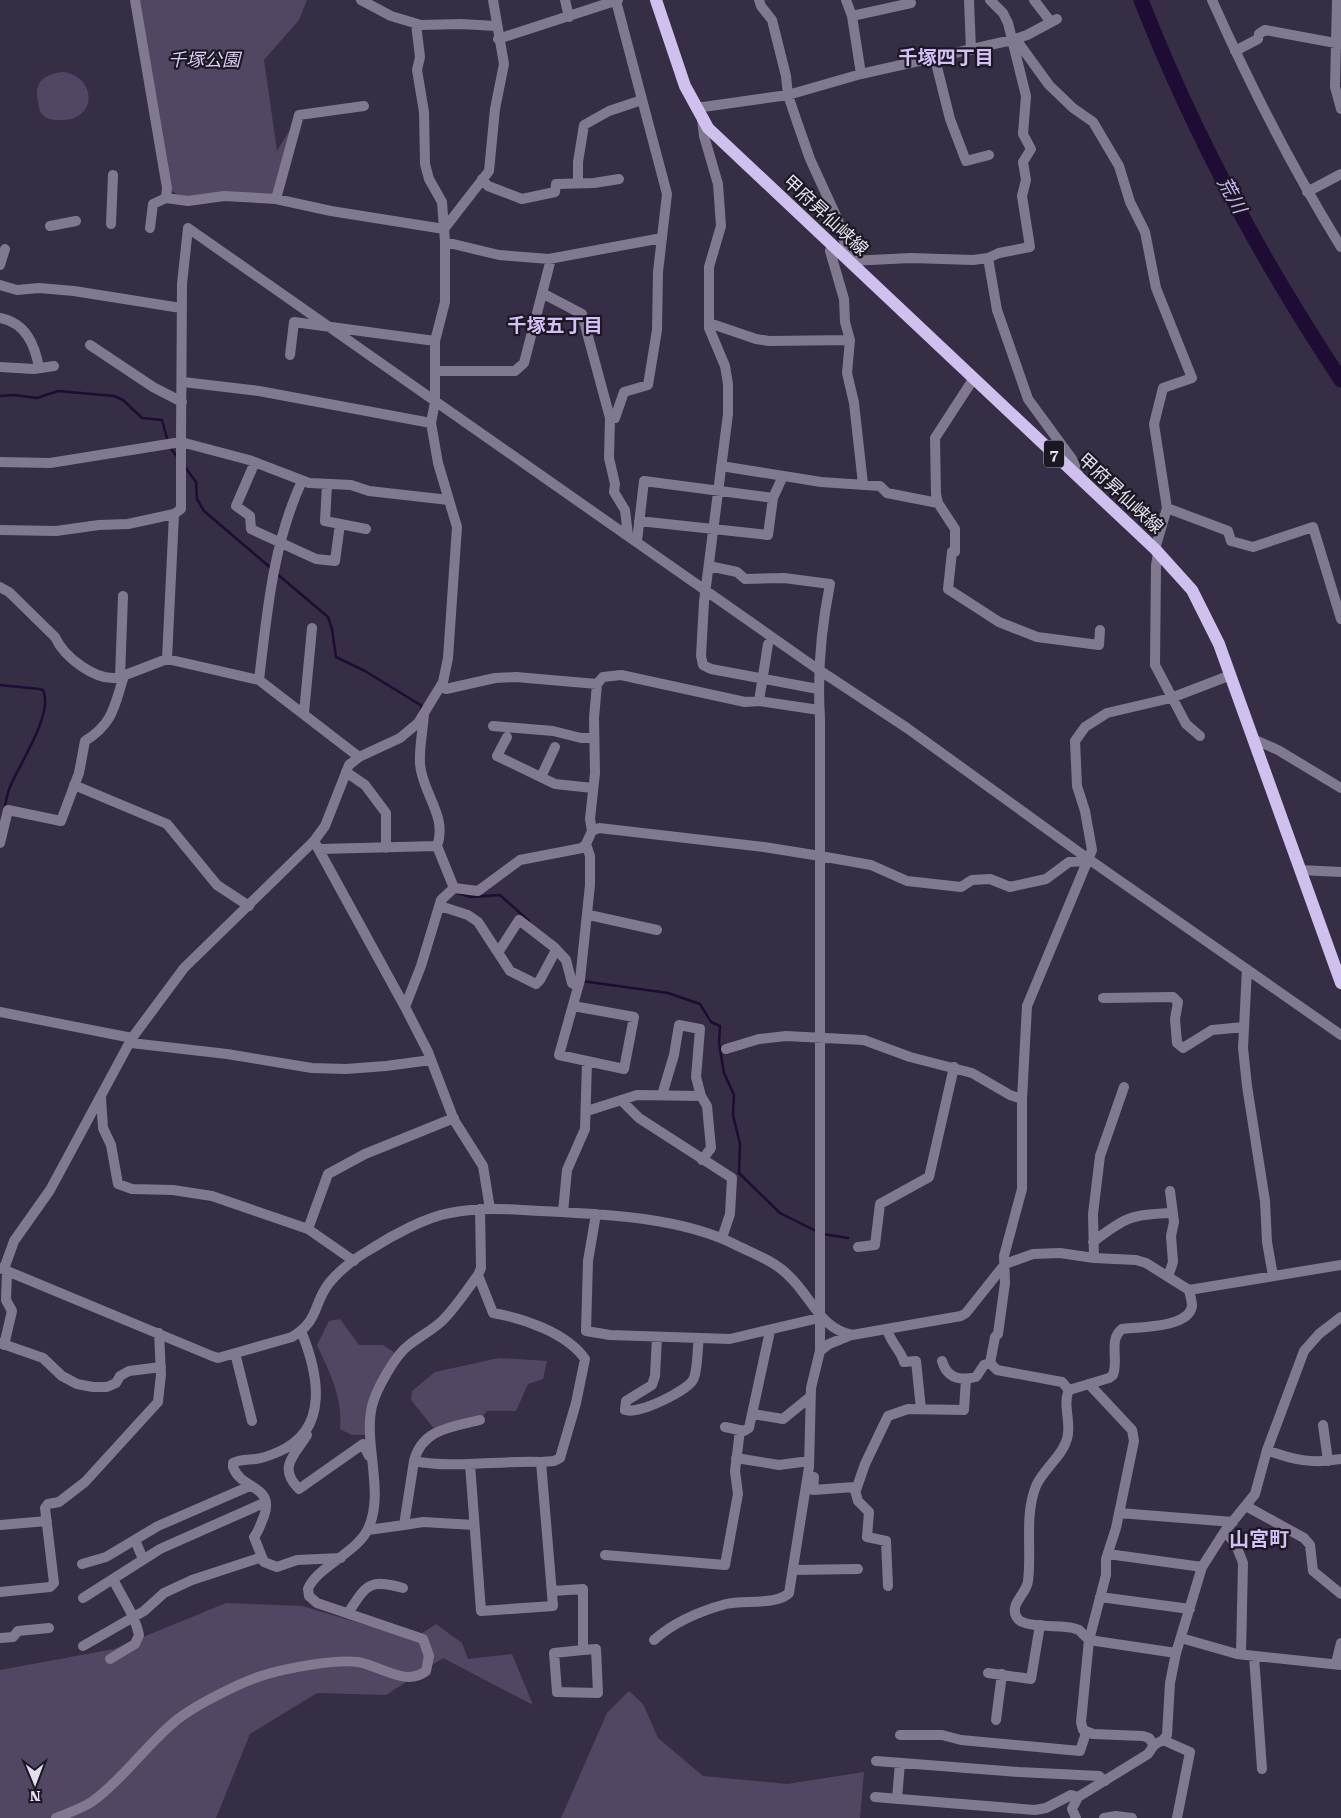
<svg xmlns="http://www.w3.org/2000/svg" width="1341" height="1818" font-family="'Roboto Serif','Noto Sans JP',serif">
  <rect width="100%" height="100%" fill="#362e44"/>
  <path fill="#514763" d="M135 0H307L299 20 264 60 277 151 299 115 276 199 188 201 167 188Z
    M63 72C98 77 97 121 61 120 55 120 47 120 43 115 39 112 39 106 38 101 33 81 46 74 63 72Z
    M340 1319 359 1345H383L398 1355 378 1393 370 1435H352L340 1429C343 1398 330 1373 317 1345L329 1321Z
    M499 1358 547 1361 543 1379 528 1384 516 1411H487L480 1420 436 1431 411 1400 412 1391 435 1372Z
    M226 1603 302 1606 413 1639 436 1624 462 1643 468 1659 512 1654 533 1705 443 1658 386 1695 317 1693 250 1734 216 1818H0V1670L114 1649Z
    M629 1691 643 1704 658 1738 703 1776 787 1784 864 1772 860 1818H561L607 1713Z"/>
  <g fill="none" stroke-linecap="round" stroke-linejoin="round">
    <path stroke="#1e0c34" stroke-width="2.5" d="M0 396 14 395 37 398 58 391 114 396 123 400 142 418 162 420 168 442
      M170 447 177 457
      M185 467 196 482 197 499 204 511 272 569
      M276 573 328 617 332 629 336 657 365 671 422 706 421 709
      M0 685 39 689 43 690C54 714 19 764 10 787 7 794 6 802 4 810
      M457 893 471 897 500 895 529 921
      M582 981 668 993 700 1004 711 1022 720 1026 719 1043 724 1073 734 1095 733 1115 740 1144 739 1173 780 1213 818 1232
      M823 1234 848 1238"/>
    <path stroke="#1e0c34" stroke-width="15" d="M1141 0C1193 133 1262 261 1341 380"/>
    <path stroke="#81798f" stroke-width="10" d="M361 0 391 16 421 25 461 24 496 26
      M565 0 569 17
      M759 0 761 6 772 20 786 76 788 95 796 119 810 159 838 220 850 261 911 258 973 260 988 258 999 253 1030 247 1022 196 1026 180 1023 162 1031 149 1023 134 1026 96 1008 23 1003 13 990 0
      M846 0 852 16 861 74
      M969 0 971 50
      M1034 0 1051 22
      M1212 0C1250 85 1292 168 1341 247
      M852 16 911 3 910 0
      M498 39 618 0
      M1012 40 1020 45 1049 85 1073 108 1093 122 1119 166 1130 202 1145 232 1156 288 1192 378 1163 388 1154 424 1167 508 1155 549
      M1336 43 1335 87 1341 109
      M1235 51 1258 39 1259 34 1265 30 1341 44
      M935 59 950 119 966 161 989 155
      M696 108 788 95 861 74 1012 40 1027 35 1057 19
      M702 119 704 136 718 184 721 226 709 267V328L725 366 728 384V414L704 602 701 656 703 665 711 669 818 689
      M482 179 488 186 522 199 555 192 556 184 594 183 619 179
      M578 183V162L584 125 609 111 642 100
      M1307 192 1341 174
      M276 199 299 115 364 106
      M111 224 113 175
      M50 226 76 221
      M150 228 153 204 166 198 188 201 224 196 276 199 331 211 444 229
      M444 229 489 171 495 109 504 64 493 0
      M445 242 499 255 549 259 662 238
      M833 245 830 251 844 299 845 322 850 340 847 373 854 403 863 484
      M988 258 997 310 1028 399 1072 459 1079 476
      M0 265 5 249
      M0 285 17 290 39 288 74 291 181 308
      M542 293 582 314 610 418 609 458 615 484 614 492 625 510 628 535
      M0 318C26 323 35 345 39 368
      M709 323 756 339 769 341 850 340
      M90 345 153 387 182 402
      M290 355 294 322 435 341
      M0 367 34 369 54 366
      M436 371H515L524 363 551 259
      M974 378 935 438 936 494 938 503 955 529V552H952L948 589 999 622 1037 637 1099 645 1100 630
      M183 382 259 391 431 423
      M610 418H615L624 392 648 385 657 330 658 272 667 194 616 1
      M0 462 50 463 181 442 182 284 188 228 819 670 907 728 1087 858 1341 1035
      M255 462 236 506 250 516 251 529 316 559 335 561 340 524
      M721 466 821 482 880 486 887 493 938 503
      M327 485 325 521 366 529
      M1167 508 1228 531 1231 541 1253 547 1313 527 1341 619
      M639 521 768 535 773 498 783 476
      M0 530 56 531 99 525 128 524 174 514
      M637 541 644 481 773 498
      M1158 552 1156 566 1155 665 1186 724 1200 736
      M0 587 9 592 55 637C64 657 97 683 120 677L167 659 259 680 359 757
      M167 659 174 514 181 509V442L249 460 309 483 351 485 369 491 449 500
      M120 677 123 596
      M259 680C267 613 273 543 302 481
      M440 687 446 689 495 678 516 677 597 684 603 677 621 675 745 702 759 701 819 710
      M759 701 768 644
      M304 713 312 628
      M493 726 553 731 581 738H594
      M507 737 497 756 555 784 593 788
      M1253 739 1278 750 1341 788
      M346 772 365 785 386 813V848
      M541 777 555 747
      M74 785 167 824 217 885 249 906
      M592 831 590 819 595 773 594 718 597 684
      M314 841 405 1007 428 1052 454 1120 483 1166 490 1209
      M0 843 8 810 61 821 79 773 85 741C114 723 114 706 124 676
      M320 849 437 846C448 816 422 793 420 764 419 748 423 730 424 714
      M1300 870 1341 872
      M454 888 478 891 520 860 582 848 586 844 592 831 599 828 764 847 820 856 871 865 907 881 961 887 972 880 990 879 1010 887 1046 879 1069 862 1086 861
      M440 906 468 915 478 922 510 971 536 984 540 980 556 950
      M589 915 657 930
      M499 951 519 920 554 947 566 960 572 983 578 987
      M1247 969 1243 1048 1247 1086 1265 1201 1267 1242 1273 1276
      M1103 998 1173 997 1178 1002 1175 1019 1177 1043 1183 1048 1212 1030 1244 1027
      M573 1006 634 1017 624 1069 559 1055 580 980 590 885V856L586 844
      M405 1007 421 966 441 900 454 888 437 846
      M0 1012 132 1038
      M131 1043 227 1054 312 1068 346 1069 386 1066 431 1060
      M726 1049 759 1039 786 1036 864 1040 910 1057 972 1073 1010 1095 1022 1099
      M662 1095 674 1055 679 1025 700 1029 696 1077 701 1096 707 1106 711 1148 702 1160
      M101 1098 103 1128 111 1145 118 1184 132 1189 173 1190 212 1196 308 1229 354 1261
      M621 1100 639 1118 732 1178 730 1214 722 1238
      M587 1111 637 1095 701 1096
      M563 1212 567 1170 585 1129 587 1062
      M596 1214 588 1261 586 1331 610 1335 730 1339 819 1318
      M308 1229 328 1174 365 1154 454 1118
      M1093 1242C1125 1217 1132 1214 1173 1213
      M858 1247 875 1245 880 1204 929 1177 954 1067
      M1094 1258 1093 1214 1100 1156 1124 1087
      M0 1268 212 1356 218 1358 292 1337C321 1319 312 1304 330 1282 340 1270 357 1257 371 1249 391 1236 426 1217 450 1213 479 1207 510 1209 540 1211 602 1214 681 1217 736 1245 754 1254 774 1261 788 1275 812 1297 819 1328 852 1335L961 1316 966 1313 1005 1264 1033 1254 1060 1253 1094 1258 1136 1260 1146 1263 1189 1290 1341 1265
      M4 1269 14 1241 50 1190 132 1038 184 968 314 841 325 826 349 765 359 757 400 738 418 723 443 682 448 658 457 527 438 463 431 423 435 402V341L445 302V242L442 202 429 179 425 164 424 112 417 70 420 57 416 24
      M478 1275 493 1313C523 1318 567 1333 585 1359L576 1403 560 1458 554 1461 541 1462
      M1168 1277 1173 1262 1171 1236 1174 1222 1170 1191
      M887 1329C891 1344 901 1350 904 1362L916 1361 921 1409
      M301 1331C318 1372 331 1430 278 1452 271 1455 263 1458 256 1459 248 1460 241 1459 233 1463V1467C241 1490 275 1485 264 1516 261 1523 259 1531 254 1537L264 1562 277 1567 297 1560 341 1558
      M657 1337 655 1376 652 1385 626 1401 625 1410C637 1415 689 1391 694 1378 698 1366 697 1351 699 1338
      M0 1343 43 1358 62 1376 77 1384 93 1387H107L116 1383 120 1376 129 1371 161 1367
      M4 1345 12 1311 6 1300 7 1271
      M820 1351 829 1344 851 1335
      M235 1353 252 1421
      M942 1361C947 1378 959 1381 976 1377L984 1365 990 1363
      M1089 1384 1132 1430 1134 1441 1116 1528 1106 1559V1575L1089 1640 1176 1653
      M1069 1390 1062 1382 997 1370 990 1363 995 1337 998 1334 1005 1283 1004 1256 1022 1189V1099L1027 1006 1092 850 1085 811 1077 786 1075 741 1085 727 1107 713 1171 698 1231 675
      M753 1414 783 1419 810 1397
      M1323 1425 1328 1461
      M725 1427 744 1431 749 1428 770 1331
      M307 1435C295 1455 277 1467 299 1489L363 1444 369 1456
      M1267 1450C1292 1460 1313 1464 1341 1459
      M736 1458 779 1465 809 1461
      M414 1461C422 1429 452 1427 480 1420
      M814 1477 813 1490 854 1487 858 1501 869 1512 867 1537 886 1541 888 1586
      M856 1490 865 1464 888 1416 908 1409 964 1410 966 1379
      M1246 1506 1304 1538 1310 1545 1313 1571 1341 1594
      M1119 1513 1233 1522
      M0 1525 47 1521
      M404 1525 423 1522 474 1525
      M368 1530 404 1525 414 1461C456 1469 498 1460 541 1462L553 1606 481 1611 470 1464
      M1225 1531 1236 1545 1243 1563 1241 1654
      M135 1540 143 1559
      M1108 1554 1202 1567
      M605 1555 725 1565 738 1494 735 1471 740 1430
      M82 1564 106 1557 158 1526 250 1486
      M793 1570 858 1569
      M552 1591 583 1589V1650L554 1653 557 1692 598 1693 596 1649 583 1650
      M0 1592 50 1587 54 1583 45 1508 48 1504 59 1502 85 1482 158 1402 161 1374 159 1333
      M1100 1597 1190 1609
      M83 1598 160 1549 266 1502
      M348 1613C366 1586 368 1578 403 1588
      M0 1638 13 1637 18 1631 49 1628
      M1181 1638 1237 1654 1341 1665
      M654 1640C673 1623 700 1611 726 1604 743 1600 778 1605 789 1593L809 1467 811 1388 820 1351V718C817 672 821 629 830 584L784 578 745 579 737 572 709 566
      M83 1646 144 1611 164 1593 192 1580 262 1557
      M1254 1656 1262 1769
      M110 1659 135 1644 139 1635C135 1615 122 1598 113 1579
      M1336 1663 1341 1643
      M988 1673 1031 1679 1040 1625
      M996 1720 1002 1674
      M900 1735H942L961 1740 1080 1751 1086 1733
      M1163 1740 1190 1752 1177 1818
      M1154 1745 1163 1740 1167 1735 1170 1683 1176 1653 1202 1567 1225 1531 1255 1494 1267 1450 1304 1351 1319 1334 1341 1317
      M876 1761 1019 1772 1099 1776 1105 1781
      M875 1797 1035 1810 1046 1808 1071 1795 1078 1797
      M897 1799 900 1763
      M56 1818C68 1813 83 1808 93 1801 123 1779 144 1748 172 1724 189 1708 239 1683 261 1676 286 1668 334 1659 358 1662 381 1666 406 1687 426 1671L429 1656 423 1639 317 1603 309 1596 308 1589C316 1568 354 1554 367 1531 386 1494 363 1445 372 1406 376 1390 395 1355 409 1345 420 1336 433 1330 443 1320 456 1307 467 1290 478 1275L481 1268 480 1209"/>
    <path stroke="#81798f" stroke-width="10" d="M135 0 167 188 166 198
      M1336 43 1337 0
      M1076 1818 1072 1809 1078 1797 1148 1754 1154 1745 1149 1738 1143 1736 1093 1734 1083 1730 1081 1722 1089 1640 1079 1630 1073 1628C1060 1625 1025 1628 1018 1619 1007 1605 1027 1594 1028 1581 1032 1551 1024 1516 1036 1486 1043 1469 1062 1457 1067 1439 1072 1423 1062 1405 1069 1390L1109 1378 1113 1375C1119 1359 1108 1340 1122 1329 1138 1327 1189 1328 1192 1306 1192 1301 1190 1295 1189 1290
      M1104 1818 1116 1816 1132 1818"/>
    <path stroke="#cfc0ed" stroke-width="12" d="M656 0 685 86 708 128 1155 549 1192 590 1219 644 1341 983"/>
  </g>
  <g text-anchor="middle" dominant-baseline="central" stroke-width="4.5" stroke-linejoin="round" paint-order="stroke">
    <rect fill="#1c1822" stroke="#a9a4b2" stroke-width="1" x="1044" y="440.5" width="20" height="27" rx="4"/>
    <g font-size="16" font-weight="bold" fill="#e5e0ef">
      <text x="1054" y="454">7</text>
    </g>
    <g font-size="18" font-style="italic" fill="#dbccf9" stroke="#1c1822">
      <text x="204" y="59">千塚公園</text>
    </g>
    <g font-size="18" fill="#e5e0ef" stroke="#1c1822">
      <text transform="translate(826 215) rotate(43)">甲府昇仙峡線</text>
      <text transform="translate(1121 493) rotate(43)">甲府昇仙峡線</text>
    </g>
    <g font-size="19" font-weight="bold" fill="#d4c0f9" stroke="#1c1822">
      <text x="946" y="57">千塚四丁目</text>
      <text x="555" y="325">千塚五丁目</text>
    </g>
    <g font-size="19" font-style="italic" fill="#ceb4fd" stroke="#1c1822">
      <text transform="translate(1232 195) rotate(61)">荒川</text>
    </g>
    <g font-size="20" font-weight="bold" fill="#d4c0f9" stroke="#1c1822">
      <text x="1259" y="1539">山宮町</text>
    </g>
  </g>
  <g transform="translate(35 1783) rotate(179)" stroke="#1c1822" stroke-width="4" paint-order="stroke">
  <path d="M0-4L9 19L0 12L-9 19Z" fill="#e5e0ef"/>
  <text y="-8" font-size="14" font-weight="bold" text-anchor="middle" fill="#e5e0ef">N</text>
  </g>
</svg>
